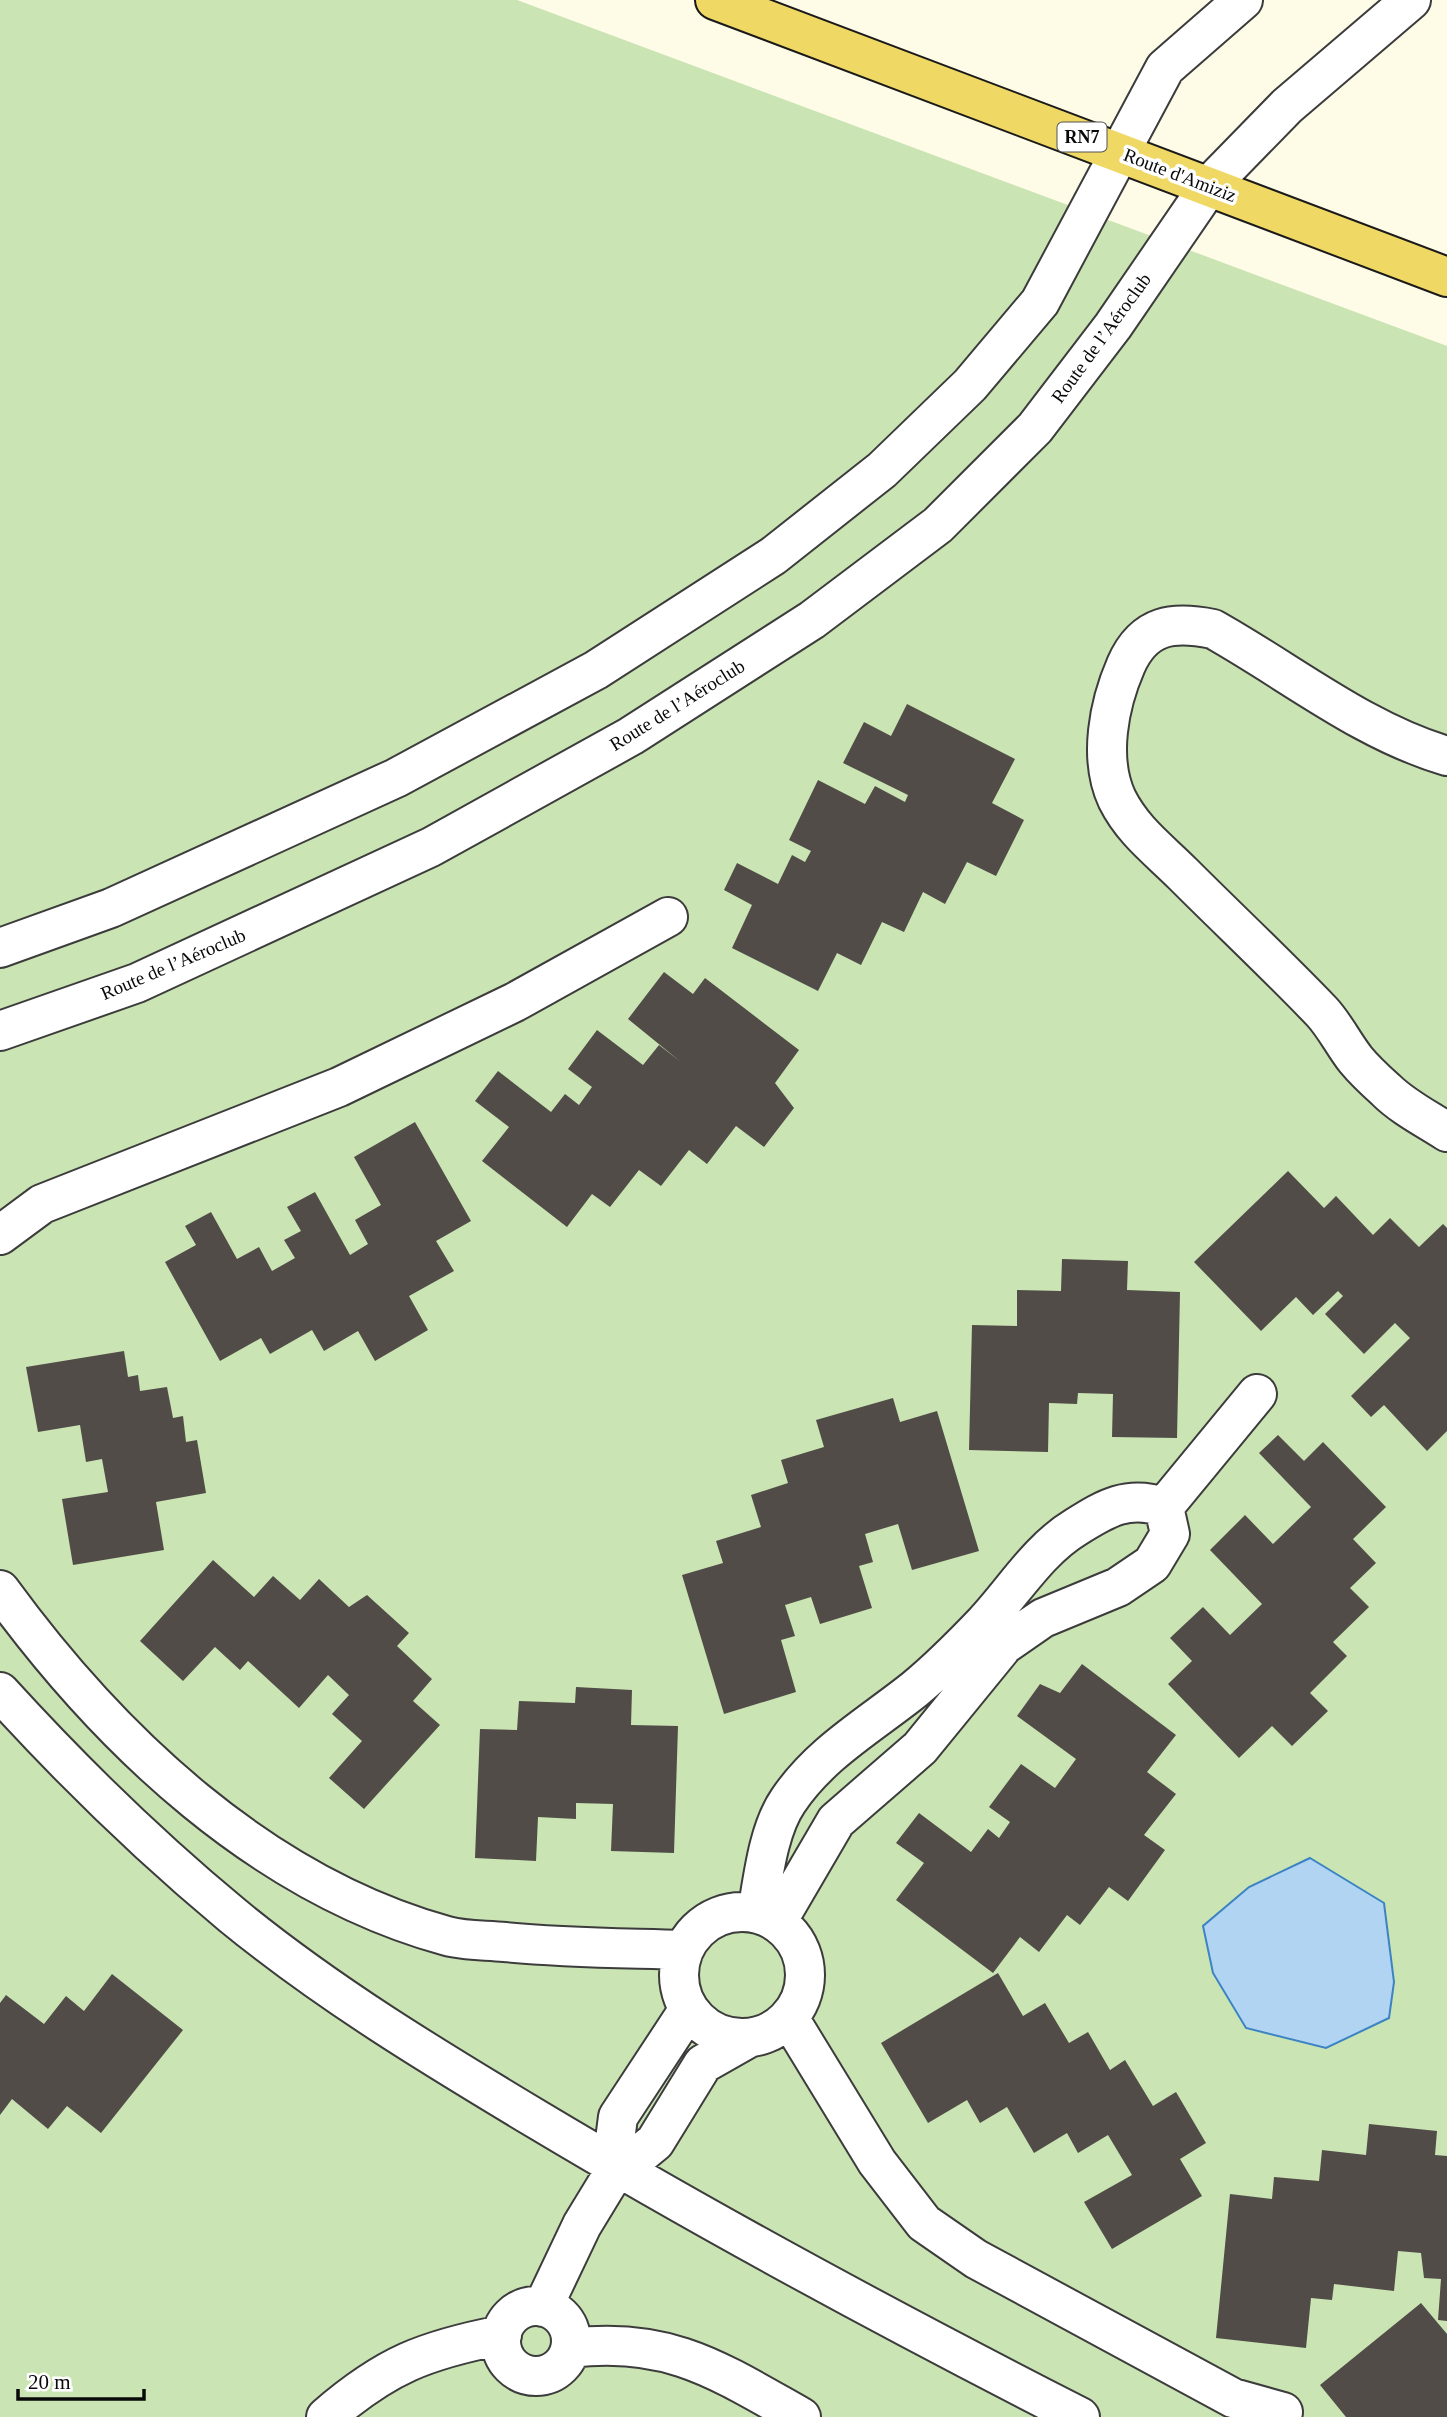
<svg xmlns="http://www.w3.org/2000/svg" width="1447" height="2417" font-family="'Times New Roman',serif">
  <rect width="100%" height="100%" fill="#fefbe7"/>
  <path fill="#cae4b4" d="M0 0H517L1447 346V2417H0Z"/>
  <path fill="#b0d4f1" stroke="#3c83c3" stroke-width="2" d="M1310 1858 1384 1903 1394 1982 1389 2018 1326 2048 1246 2028 1213 1973 1203 1926 1249 1887Z"/>
  <path fill="#514c47" d="M907 704 1015 759 992 803 1024 820 996 876 967 862 945 904 923 892 904 932 882 922 861 965 837 953 818 991 732 948 752 905 724 890 737 863 778 884 792 855 805 862 811 851 789 840 818 780 865 804 875 786 905 802 908 795 843 763 864 722 891 736Z
    M664 972 693 994 705 978 799 1050 775 1083 794 1108 764 1147 736 1126 707 1164 689 1150 661 1186 639 1170 610 1207 592 1194 567 1227 482 1161 509 1127 475 1101 498 1071 551 1112 565 1094 579 1105 592 1087 568 1069 597 1030 643 1065 659 1045 681 1062 628 1019Z
    M415 1122 471 1221 436 1241 454 1271 409 1296 428 1330 375 1361 358 1331 324 1351 312 1330 270 1354 261 1338 220 1361 165 1262 196 1245 185 1226 211 1212 237 1259 259 1247 272 1271 295 1258 284 1240 301 1231 287 1207 315 1192 350 1255 368 1244 355 1220 381 1205 354 1157Z
    M1288 1171 1324 1208 1336 1196 1373 1235 1390 1218 1419 1247 1443 1224 1447 1228V1431L1427 1451 1384 1405 1371 1417 1351 1396 1410 1338 1395 1323 1364 1354 1325 1314 1343 1296 1338 1291 1313 1315 1296 1297 1261 1331 1194 1262Z
    M1062 1259 1128 1261 1127 1290 1180 1292 1177 1438 1112 1437 1113 1394 1078 1393 1077 1404 1049 1403 1048 1452 969 1450 972 1325 1017 1326V1290L1061 1291Z
    M124 1351 128 1377 138 1375 140 1391 167 1387 173 1418 183 1416 186 1442 197 1440 206 1493 156 1502 164 1550 73 1565 62 1499 108 1492 102 1459 86 1462 80 1425 38 1432 26 1367Z
    M893 1398 900 1422 937 1411 979 1551 912 1570 898 1524 865 1534 873 1562 859 1566 872 1608 820 1624 811 1597 785 1605 795 1636 781 1640 796 1692 724 1714 682 1575 723 1563 716 1541 761 1527 751 1495 788 1483 781 1460 824 1447 816 1420Z
    M1278 1435 1304 1461 1323 1442 1386 1507 1353 1539 1376 1563 1350 1588 1369 1607 1333 1642 1347 1656 1310 1693 1328 1711 1292 1746 1272 1726 1239 1758 1168 1684 1192 1661 1170 1638 1203 1607 1230 1635 1262 1604 1210 1550 1245 1515 1273 1544 1311 1507 1259 1453Z
    M213 1560 254 1597 273 1576 300 1600 319 1579 349 1607 367 1595 409 1633 397 1646 432 1679 413 1701 440 1725 364 1809 329 1778 362 1741 332 1714 349 1695 328 1675 299 1708 248 1661 240 1670 215 1647 183 1681 140 1641Z
    M1082 1664 1176 1735 1147 1772 1176 1794 1144 1835 1165 1850 1128 1901 1109 1887 1080 1925 1067 1915 1039 1952 1020 1937 993 1973 896 1900 924 1863 896 1843 919 1813 971 1852 988 1829 999 1838 1010 1822 989 1807 1021 1764 1055 1788 1076 1759 1017 1716 1040 1684 1060 1693Z
    M576 1687 632 1690 631 1725 678 1726 674 1853 611 1851 613 1804 576 1803V1819L538 1817 536 1861 475 1858 480 1729 517 1730 519 1701 575 1703Z
    M998 1973 1023 2016 1045 2003 1069 2043 1088 2032 1110 2070 1125 2060 1153 2106 1176 2092 1206 2143 1180 2159 1202 2196 1112 2249 1084 2202 1132 2175 1108 2135 1078 2153 1067 2133 1034 2153 1007 2107 980 2123 967 2100 928 2123 881 2043Z
    M112 1974 183 2030 101 2133 67 2106 48 2129 12 2099 0 2115V2003L6 1995 44 2024 66 1996 84 2011Z
    M1369 2124 1437 2131 1435 2155 1447 2156V2321L1438 2320 1441 2279 1424 2278 1421 2253 1398 2251 1394 2291 1334 2284 1332 2300 1311 2298 1306 2348 1216 2338 1230 2194 1272 2199 1274 2177 1319 2181 1322 2150 1366 2155Z
    M1421 2303 1447 2334V2417H1346L1320 2385Z"/>
  <g fill="none" stroke-linecap="round" stroke-linejoin="round">
    <g stroke="#3c3c3c" stroke-width="42">
      <path id="minor" d="M1447 756C1362 731 1290 672 1213 629 1173 621 1144 624 1126 665 1109 704 1098 758 1117 799 1133 831 1158 849 1183 874 1229 920 1277 965 1322 1012 1335 1026 1344 1045 1356 1060 1365 1071 1376 1081 1386 1090 1403 1107 1427 1119 1447 1132
        M0 948 111 908 396 778 596 670 773 556 882 470 970 385 1040 302 1165 68 1243 0
        M0 1031 137 983 431 847 631 736 812 620 938 525 1035 428 1113 326 1209 186 1287 106 1411 0
        M0 1235 42 1204 339 1087 515 1002 668 917
        M1164 1507 1257 1394
        M0 1590C111 1742 262 1885 447 1936 465 1941 486 1940 505 1942 565 1948 625 1948 684 1950
        M0 1692C72 1771 150 1847 232 1915 327 1993 433 2057 538 2120 715 2226 896 2323 1080 2417
        M679 1975a63 63 0 1 1 126 0a63 63 0 1 1-126 0Z
        M757 1913C763 1879 768 1830 788 1801 820 1753 870 1725 915 1689 939 1669 963 1645 984 1623 1014 1591 1038 1550 1076 1527 1106 1508 1128 1495 1164 1507L1170 1534 1152 1564 1118 1587 1043 1618 1004 1645 920 1748 836 1821 777 1922
        M789 2018 877 2162 924 2223 976 2259 1233 2398 1283 2412
        M610 2179 655 2142 703 2064 747 2039
        M501 2341a35 35 0 1 1 70 0a35 35 0 1 1-70 0Z
        M543 2307 582 2225 610 2179 618 2117 689 2009
        M571 2348C669 2336 719 2371 801 2417
        M326 2417C386 2365 425 2350 502 2335"/>
    </g>
    <g stroke="#1a1a1a" stroke-width="42">
      <path id="major" d="M715 0 1447 277"/>
    </g>
    <use href="#minor" stroke="#fff" stroke-width="38"/>
    <use href="#major" stroke="#f0d865" stroke-width="38"/>
  </g>
  <g text-anchor="middle" dominant-baseline="central" stroke-width="7" stroke-linejoin="round" paint-order="stroke">
    <rect fill="#fff" stroke="#535353" stroke-width="2" x="1057.5" y="122.5" width="49" height="29" rx="5"/>
    <g font-size="18" font-weight="bold" fill="#090909">
      <text x="1082" y="137">RN7</text>
    </g>
    <g font-size="19" fill="#090909" stroke="#fff">
      <text transform="translate(1180 175) rotate(21)">Route d'Amiziz</text>
      <text transform="translate(1101 338) rotate(-54)">Route de l’Aéroclub</text>
      <text transform="translate(677 705) rotate(-32)">Route de l’Aéroclub</text>
      <text transform="translate(173 964) rotate(-23)">Route de l’Aéroclub</text>
    </g>
  </g>
  <path d="M18 2389v10h126v-10" fill="none" stroke="#090909" stroke-width="3.5"/>
  <text x="28" y="2389" font-size="21" fill="#090909" stroke="#ffffff" stroke-width="5" paint-order="stroke">20 m</text>
</svg>
